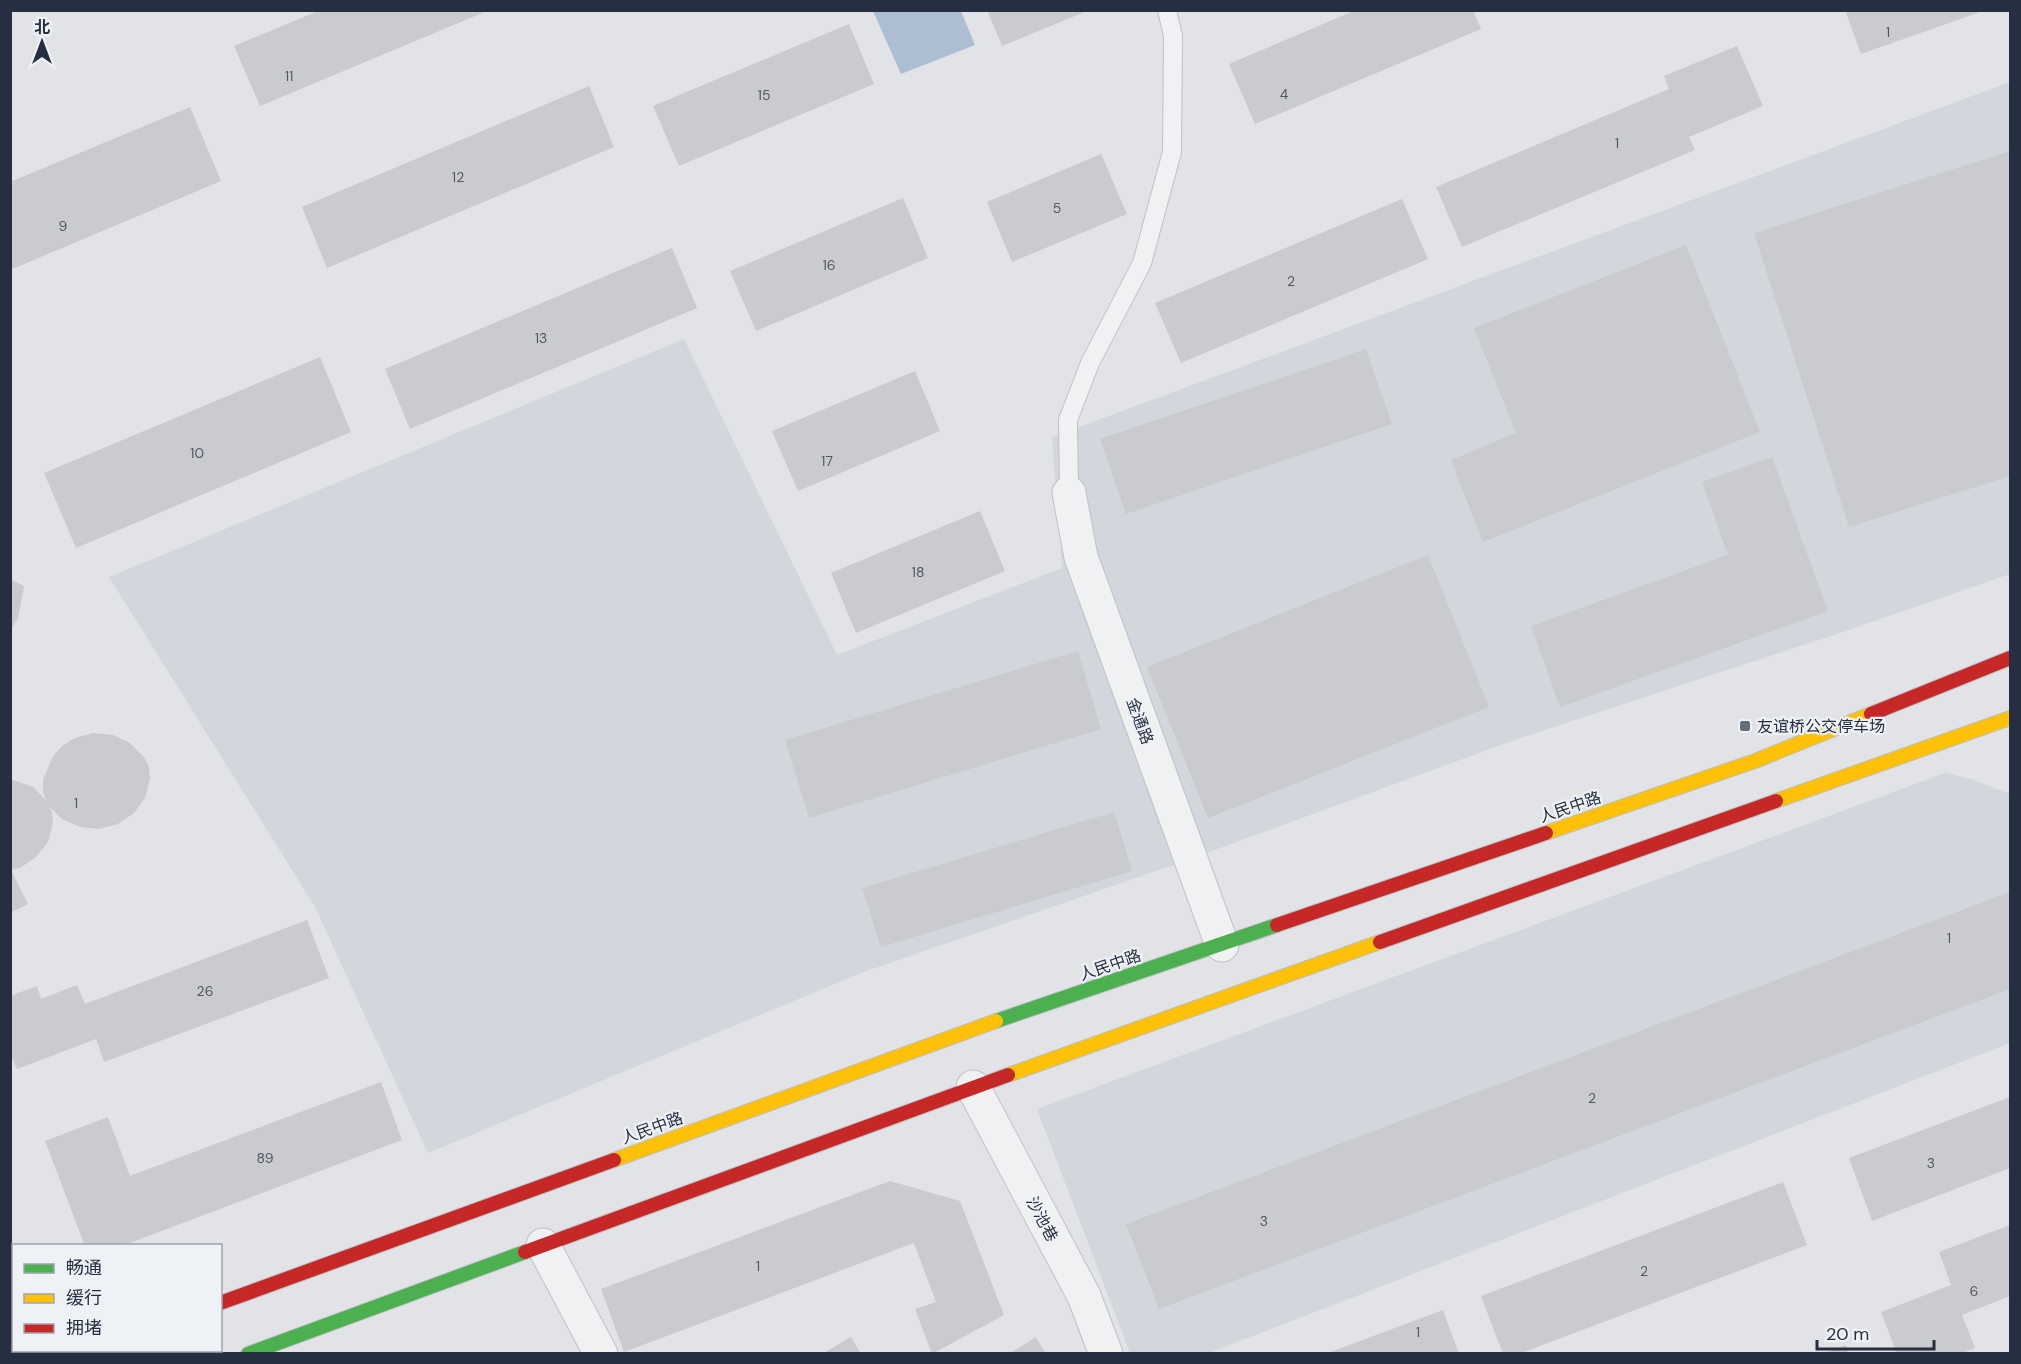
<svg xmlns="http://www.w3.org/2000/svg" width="2021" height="1364" font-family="'DM Sans','Noto Sans SC',sans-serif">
  <rect width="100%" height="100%" fill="#e1e3e6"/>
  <path fill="#d2d6dd" d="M2010 82V574L1840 633 1520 738 1179 863 861 973 428 1153 315 907 109 577 684 339 837 655 1062 568 1052 437Z
    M1945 773 1971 779 2010 794V1043L1209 1353H1130L1037 1109Z"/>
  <path fill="#adbed3" d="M873 11H961L975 45 901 74Z"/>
  <path fill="#c9cbce" d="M987 10H1087V11L1002 46Z
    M1356 10H1473L1481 29 1255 124 1229 64Z
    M1845 10H1983V11L1861 54Z
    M318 11H487L260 106 234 46Z
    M849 24 874 84 679 166 653 106Z
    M1737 46 1763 106 1689 137 1695 150 1462 247 1436 187 1669 89 1664 76Z
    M589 86 614 147 327 268 302 207Z
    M190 107 221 181 10 270V182Z
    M2010 151V476L1849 527 1754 233Z
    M1101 154 1127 214 1012 262 987 202Z
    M903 198 928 258 756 331 730 271Z
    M1402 199 1428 259 1181 363 1155 303Z
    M1686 245 1760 432 1483 542 1451 460 1516 433 1474 328Z
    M672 248 697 308 410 429 385 369Z
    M1366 349 1392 424 1126 514 1100 439Z
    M320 357 351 432 76 548 44 473Z
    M915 371 940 431 798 491 772 431Z
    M1772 457 1828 611 1560 707 1531 626 1728 555 1702 482Z
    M980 511 1005 571 856 633 831 573Z
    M1428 555 1489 707 1208 818 1147 667Z
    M10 579 24 586 18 618 10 631Z
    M1078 651 1101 729 809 818 785 740Z
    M93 733 113 735 130 743 144 757 149 767 150 779 145 798 134 813 118 824 99 829 80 827 62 819 49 806 52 812 53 823 48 842 36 857 20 868 11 870 28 904 10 913V779L33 787 46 800 43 793V780L53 756 62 746 75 738Z
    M1114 812 1132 871 881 947 862 888Z
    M2010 892V989L1159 1309 1126 1224Z
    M307 920 329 978 104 1062 96 1039 17 1069 10 1053V996L37 986 41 999 77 985 85 1004Z
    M381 1082 402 1140 122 1246H85L45 1141 108 1117 130 1176Z
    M2010 1097V1168L1872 1221 1849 1158Z
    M890 1181 960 1201 1004 1315 932 1354 915 1309 936 1302 914 1243 624 1352 601 1289Z
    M1783 1182 1807 1245 1519 1354H1503L1481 1296Z
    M2010 1225V1296L1962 1315 1975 1348 1960 1354H1897L1881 1312 1951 1285 1939 1252Z
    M1443 1310 1459 1354H1328V1353Z
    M851 1337 861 1354H822Z
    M1036 1337 1046 1354H1009Z
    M1846 1345 1849 1354H1824V1353Z"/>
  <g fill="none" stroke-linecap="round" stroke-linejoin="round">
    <g stroke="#bfc1c4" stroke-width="20">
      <path id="lane" d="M1069 493 1068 420 1090 363 1142 263 1172 152 1173 36 1167 10"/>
    </g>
    <g stroke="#bfc1c4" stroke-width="35">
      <path id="street" d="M1069 493 1081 557 1222 945
        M973 1087 1084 1296 1106 1354
        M543 1245 601 1354"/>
    </g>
    <g stroke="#bdc0c4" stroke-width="16">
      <path id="fast" d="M996 1021 1277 925
        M248 1354 525 1252"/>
    </g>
    <g stroke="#bdc0c4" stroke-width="16">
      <path id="slow" d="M1776 801 2010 718
        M1546 833 1755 761 1871 714
        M1008 1075 1380 942
        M614 1160 996 1021
        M78 1354 87 1350"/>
    </g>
    <g stroke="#bdc0c4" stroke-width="16">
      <path id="jam" d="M1871 714 2010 658
        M1277 925 1546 833
        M1380 942 1776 801
        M525 1252 1008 1075
        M220 1303 614 1160"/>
    </g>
    <use href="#lane" stroke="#f0f1f3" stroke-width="18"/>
    <use href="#street" stroke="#f0f1f3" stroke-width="33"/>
    <use href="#fast" stroke="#4caf50" stroke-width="14"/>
    <use href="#slow" stroke="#ffc107" stroke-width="14"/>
    <use href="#jam" stroke="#c62828" stroke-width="14"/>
  </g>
  <rect fill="#676e7b" stroke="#eef1f6" stroke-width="2" x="1739" y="720" width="12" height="12" rx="3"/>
  <g text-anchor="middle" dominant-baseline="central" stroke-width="4.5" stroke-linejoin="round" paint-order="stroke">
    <g font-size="14" fill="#505765">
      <text x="1888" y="32">1</text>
      <text x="289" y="76">11</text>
      <text x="1284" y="94">4</text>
      <text x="764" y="95">15</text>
      <text x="1617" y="143">1</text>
      <text x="458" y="177">12</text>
      <text x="1057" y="208">5</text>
      <text x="63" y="226">9</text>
      <text x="829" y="265">16</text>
      <text x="1291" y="281">2</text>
      <text x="541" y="338">13</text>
      <text x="197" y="453">10</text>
      <text x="827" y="461">17</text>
      <text x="918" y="572">18</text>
      <text x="76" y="803">1</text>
      <text x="1949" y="938">1</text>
      <text x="205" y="991">26</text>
      <text x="1592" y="1098">2</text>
      <text x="265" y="1158">89</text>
      <text x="1931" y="1163">3</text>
      <text x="1264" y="1221">3</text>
      <text x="758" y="1266">1</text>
      <text x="1644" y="1271">2</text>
      <text x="1974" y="1291">6</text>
      <text x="1418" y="1332">1</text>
    </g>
    <g font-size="16" fill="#262f41" stroke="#eef1f6">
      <text transform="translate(1140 721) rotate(70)">金通路</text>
      <text transform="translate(1570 807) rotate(-19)">人民中路</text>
      <text transform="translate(1110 965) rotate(-19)">人民中路</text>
      <text transform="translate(652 1128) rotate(-20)">人民中路</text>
      <text transform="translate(1042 1219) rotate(62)">沙池巷</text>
    </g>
    <g font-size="16" fill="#262f41" stroke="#eef1f6" text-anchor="start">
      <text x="1757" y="726">友谊桥公交停车场</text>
    </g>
  </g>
  <rect width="2021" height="1364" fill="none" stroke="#262f41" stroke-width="24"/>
  <rect x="12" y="1244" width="210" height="108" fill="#eef1f6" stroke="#9ea3ae" stroke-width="1.5"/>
  <rect x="24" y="1264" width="30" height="9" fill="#4caf50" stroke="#9ea3ae" stroke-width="1.5"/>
  <text x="66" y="1274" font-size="18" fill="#262f41">畅通</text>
  <rect x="24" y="1294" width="30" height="9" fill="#ffc107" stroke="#9ea3ae" stroke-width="1.5"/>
  <text x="66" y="1304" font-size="18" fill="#262f41">缓行</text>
  <rect x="24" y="1324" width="30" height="9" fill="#c62828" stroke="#9ea3ae" stroke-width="1.5"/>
  <text x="66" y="1334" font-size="18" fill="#262f41">拥堵</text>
  <g transform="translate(42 42)" stroke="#eef1f6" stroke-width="4.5" paint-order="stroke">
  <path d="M0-4.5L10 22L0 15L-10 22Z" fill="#262f41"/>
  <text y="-9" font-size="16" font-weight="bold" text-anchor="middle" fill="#262f41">北</text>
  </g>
  <path d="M1817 1340v9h117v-9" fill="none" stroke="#262f41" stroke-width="3"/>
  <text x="1826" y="1340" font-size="18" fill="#262f41" stroke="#eef1f6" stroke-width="4.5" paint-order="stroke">20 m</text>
</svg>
